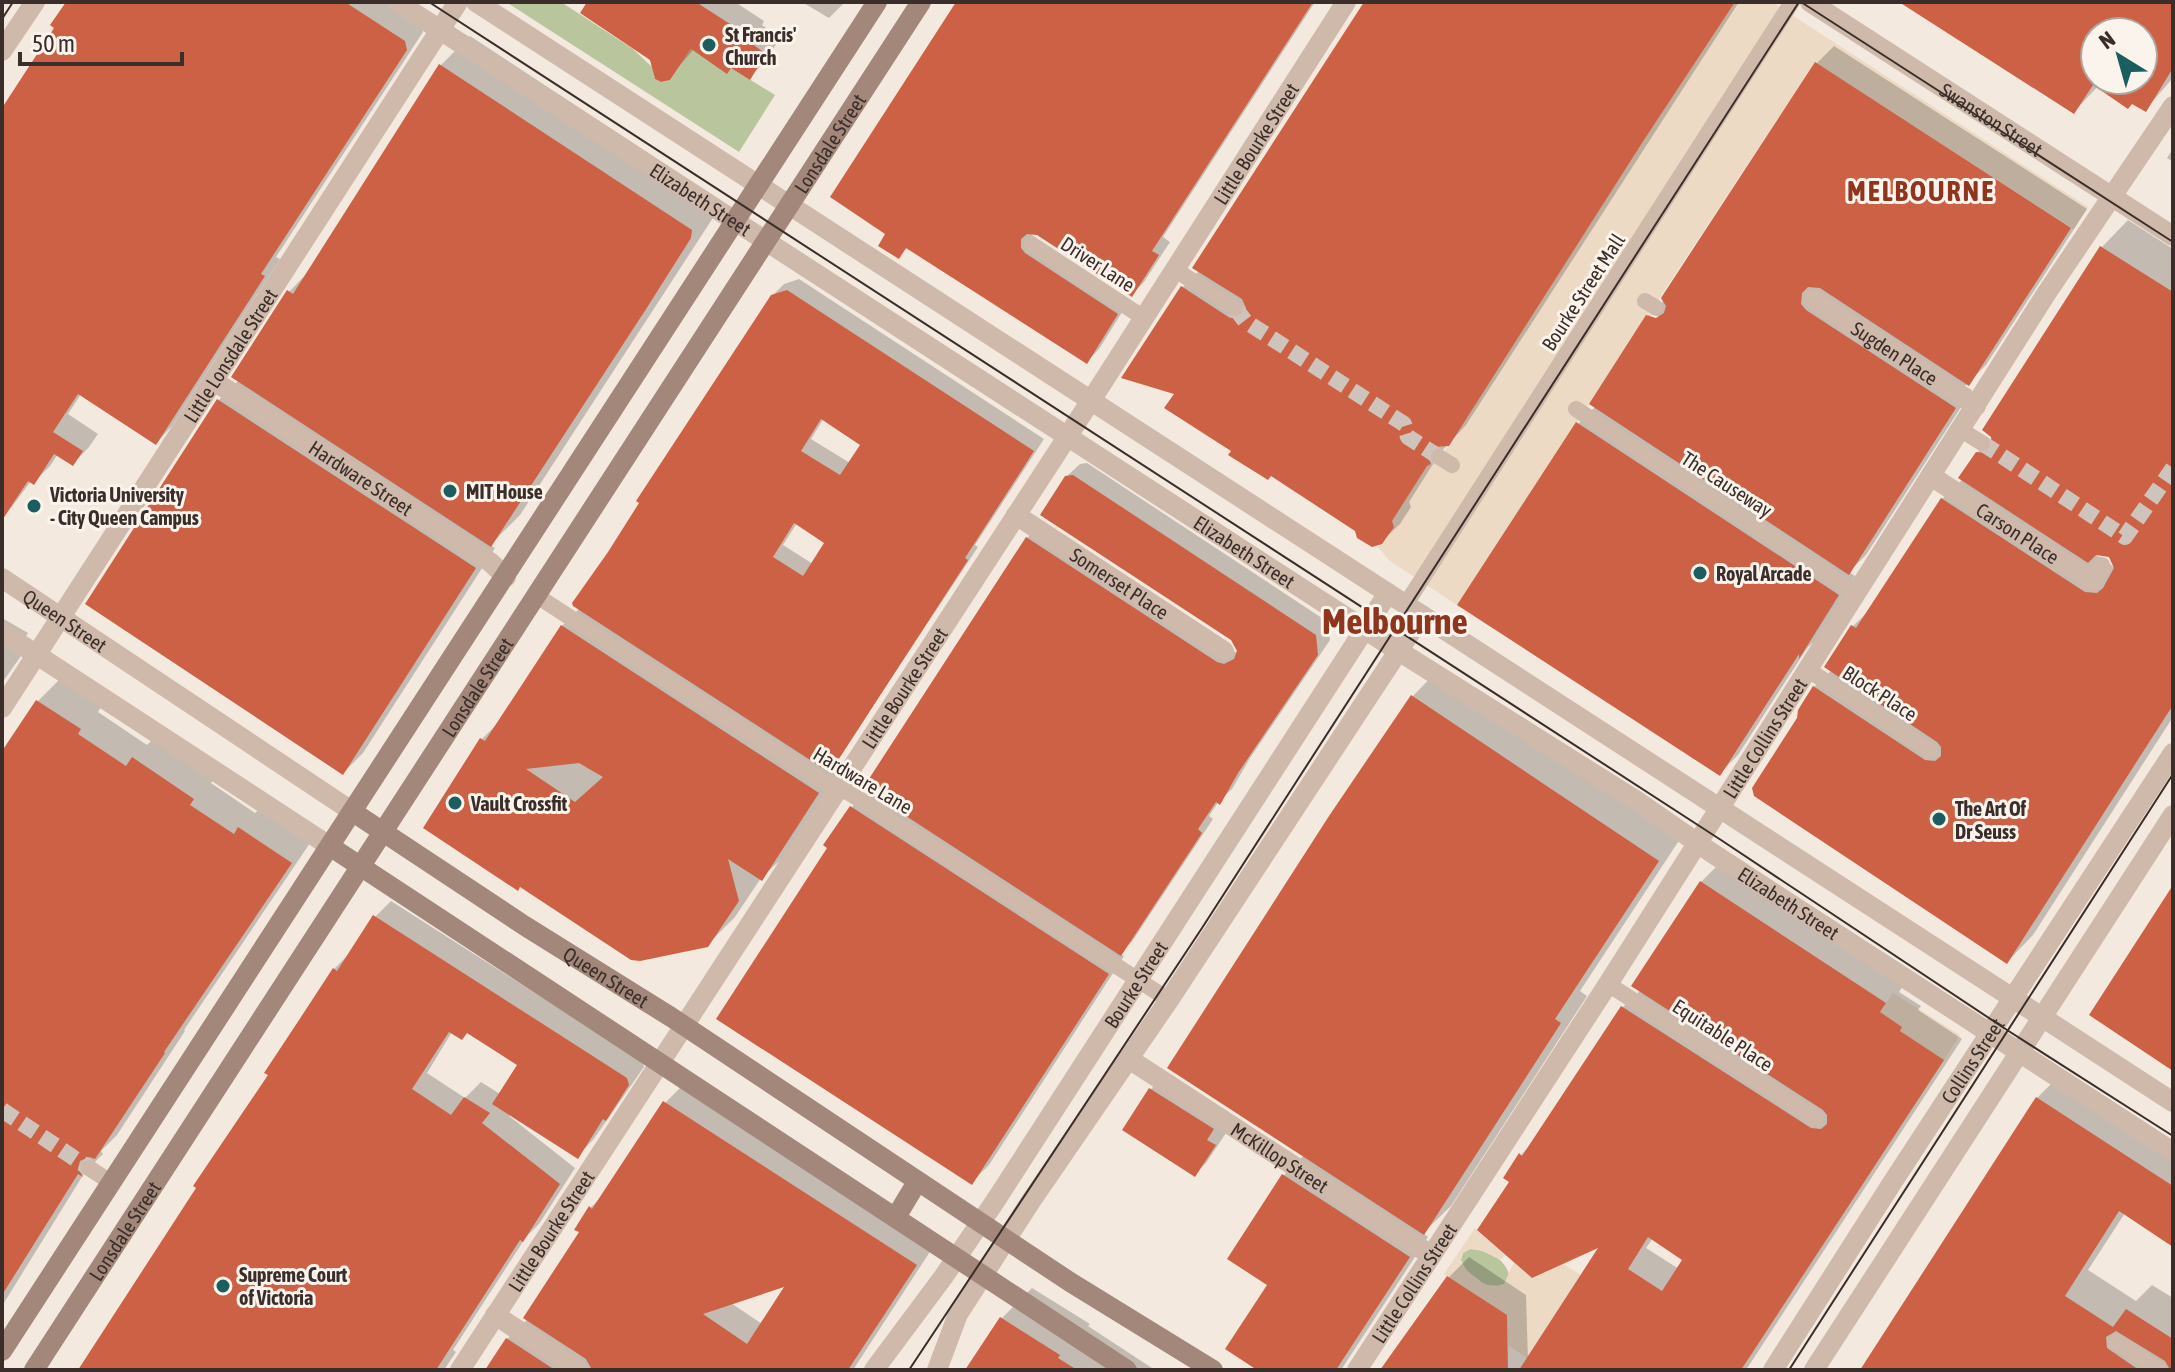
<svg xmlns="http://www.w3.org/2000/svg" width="2175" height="1372" font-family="'Asap Condensed',sans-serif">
  <rect width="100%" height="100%" fill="#f4e9df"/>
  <path fill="#b9c59d" d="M506 2H561L633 49 652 67 655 79 661 82 670 80 691 49 727 73 731 68 775 95 739 152Z
    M1470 1249C1487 1250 1505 1258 1509 1275L1504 1284C1486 1291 1468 1277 1461 1260L1463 1253Z"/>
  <path fill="#eddac5" d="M1725 2H1772L2088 207 2074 229 1815 62 1457 605 1390 561 1378 547 1393 527 1392 521 1427 466 1435 463 1449 445 1642 143 1732 7Z
    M1893 993 1960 1035 1944 1060 1900 1031 1902 1027 1880 1012Z
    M1475 1228 1505 1255 1501 1260 1480 1250 1470 1249 1463 1253 1461 1260 1465 1269 1484 1284 1494 1287 1504 1284 1514 1262 1532 1278 1563 1264 1581 1275 1527 1358 1508 1345 1507 1315 1444 1274Z"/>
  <path fill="#0003" fill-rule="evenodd" d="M68 2H386L421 25 423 32 276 257 280 259 172 426 156 443 81 394 68 414 98 434 89 447 73 464 58 454 50 466 34 482 31 481 2 520V112L57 27Z
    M589 2H735L764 21 762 25 780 38 765 62 749 77 694 49 669 78Z
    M802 2H845L829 18Z
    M958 2H1315L1163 237 1170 242 1144 282 1132 294 1038 233 1030 232 1037 241 1129 301 1099 349 1087 362 908 247 898 257 888 233Z
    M1366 2H1739L1466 425 1440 453 1409 502 1411 507 1400 524 1381 542 1233 450 1177 393 1182 288 1200 270Z
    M1903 2H2173V78L2146 109 2098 86 2074 112ZM2095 32H2143V80H2095Z
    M470 36 720 200V207L520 515 490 545 495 548 363 753 343 773 88 603 219 400 239 380 289 292 309 271 441 65Z
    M1834 46 2087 209 1986 365 1965 386 1972 390 1866 555 1849 572 1855 576 1817 639 1807 648 1738 755 1720 773 1578 424 1596 406 1648 316 1650 314V318L1666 319 1650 314 1664 300 1817 63Z
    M2173 149V162L2167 158Z
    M2128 220 2173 249V717L2033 935 2007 962 1799 718 1814 687 1832 670 1827 667 1853 626 1872 608 1942 499 1963 479 1977 453 1994 437 1984 429 2102 247ZM2093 553 2108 554 2114 567Z
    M799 279 1044 439 975 545 978 547 837 760 844 765 789 852 761 878 735 917 707 945 482 739 501 720 562 626 580 608 610 553 772 296 784 284ZM824 418 863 444 850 463 811 439ZM797 523 827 543 813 564 783 545Z
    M1087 463 1328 622 1330 640 1250 758 1232 789 1219 801 1209 816 1213 819 1133 940 1120 954 1124 956 989 1165 972 1182 830 847 851 808 869 790 1027 538 1040 526 1230 650 1240 653 1233 639 1066 477 1080 464Z
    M2 618 28 633 16 652 21 656 2 683Z
    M1439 669 1684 833 1580 991 1587 996 1451 1206 1423 1233 1428 1237 1341 1370H1260L1284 1175 1304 1155 1413 696Z
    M60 679 101 707 98 712 147 745 155 737 215 777 211 783 255 813 262 807 312 840 184 1030 185 1031 117 1135 101 1151 103 1154 85 1172 2 1306V755L38 701Z
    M1721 862 1905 983 1899 992 1921 1006 1918 1010 1962 1039 1746 1370H1383L1449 1277 1469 1257 1526 1295 1528 1361 1603 1243 1512 1182 1521 1155 1535 1140 1623 1007 1641 990 1701 882ZM1653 1238 1685 1260 1679 1269 1646 1248Z
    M391 901 643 1062 644 1067 593 1140 577 1156 511 1113 509 1116 575 1168 539 1224 526 1237 453 1350 456 1352 444 1370H81L271 1075 334 969 350 953 375 917ZM468 1031 519 1064 500 1094 481 1082 465 1098 427 1073 452 1032Z
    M2062 1073 2173 1145V1244L2125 1213 2088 1270 2136 1301 2152 1285 2173 1298V1370H1861L2037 1098Z
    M1162 1077 1226 1133 1206 1163 1194 1174 1124 1130 1151 1089Z
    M683 1085 933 1247 853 1370H487L507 1339 528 1319 581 1232 590 1208 606 1193 665 1103ZM789 1283 762 1324 731 1303Z
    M1032 1288 1090 1324 1088 1326 1155 1370H968L1002 1318Z"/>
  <path fill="#cd6145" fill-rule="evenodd" d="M66 2H345L405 41 407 50 261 274 265 276 156 445 78 394 53 432 83 451 73 466 54 454 34 485 28 481 2 520V108L54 28 50 25Z
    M587 2H696L750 37 748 41 766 54 750 80 731 68 727 74 691 49 670 80 661 82 655 79 650 60 580 13Z
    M956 2H1313L1152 251 1159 255 1132 297 1037 235 1027 234 1021 239V248L1025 253 1118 314 1087 364 906 248 899 259 878 246 885 234 830 197Z
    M1364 2H1735L1642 143 1449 446 1434 447 1430 451 1428 457 1431 464 1427 466 1392 521 1394 527 1382 544 1372 547 1357 538 1355 531 1271 476 1268 480 1228 455 1231 451 1164 408 1174 394 1121 378 1181 286 1230 318H1239L1244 315 1246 308 1242 299 1192 268Z
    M1899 2H2173V68L2146 112 2132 104 2128 109 2093 85 2074 114ZM2095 32H2143V80H2095Z
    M1815 62 2071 228 1969 386 1820 288 1808 287 1802 293 1801 304 1806 310 1956 408 1849 575 1589 404 1646 315 1656 318 1664 313 1666 306 1661 298Z
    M439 64 692 230 691 238 648 306 491 547 231 377 287 290 293 294Z
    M2100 246 2173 292V705L2007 964 1754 796 1752 788 1797 718 1798 710 1813 686 1925 760 1935 761 1941 756V747L1937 742 1824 667 1851 625 1856 628 1941 498 2085 592 2097 593 2103 588 2114 568 2109 557 2096 555 2088 563 1958 478 1976 452 1986 453 1992 448 1991 437 1982 430Z
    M787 290 1034 451 965 558 968 560 833 768 824 769 573 606 572 603 608 552 639 503 636 501 771 295ZM821 419 860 445 840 475 801 451ZM794 523 824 543 803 576 773 557Z
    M217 399 476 568 343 775 85 604Z
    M1576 422 1839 595 1799 659V654L1720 776 1457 605Z
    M1073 475 1316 635 1318 655 1238 773 1220 805 1216 802 1198 829 1202 833 1121 956 863 788 1026 537 1217 662 1224 664 1234 659 1237 651 1231 640 1040 515 1065 476Z
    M561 625 819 793 762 881 728 859 739 901 708 947 640 961 631 960 520 887 518 891 423 828 480 738 485 741ZM579 763 603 777 575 802 526 769Z
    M1411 695 1659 861 1555 1019 1561 1023 1424 1235 1167 1068 1329 816Z
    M36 700 81 729 78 734 126 766 132 757 194 799 190 805 234 834 238 827 292 863 164 1052 165 1053 95 1159 89 1157 80 1161 78 1168 83 1177 78 1174 2 1295V751Z
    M850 806 1109 974 972 1185 716 1019 827 848 823 845Z
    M1700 881 1886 1003 1880 1012 1902 1027 1900 1031 1944 1060 1741 1370H1519L1598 1248 1532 1278 1477 1230 1509 1182 1503 1178 1519 1153 1522 1156 1621 1006 1811 1128 1821 1129 1827 1124V1115L1823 1110 1631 986ZM1648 1237 1682 1260 1662 1291 1628 1269Z
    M2173 885V1071L2089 1015Z
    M373 915 627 1078 629 1085 606 1121 603 1119 578 1159 492 1104 517 1065 467 1033 462 1040 449 1032 412 1089 451 1115 464 1097 490 1113 482 1123 560 1184 523 1242 520 1240 436 1370H78L196 1188 193 1186 268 1075 264 1073 301 1017 333 968 337 971Z
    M1149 1088 1214 1129 1207 1140 1216 1145 1195 1177 1122 1130Z
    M2036 1097 2173 1186V1247L2119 1211 2065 1296 2113 1327 2126 1309 2173 1339V1370H2170L2165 1361 2116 1331 2106 1337 2107 1348 2139 1370H1860Z
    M663 1101 917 1265 848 1370H592L586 1359 523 1318 579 1232 574 1230 589 1206 592 1209ZM784 1287 747 1344 703 1314Z
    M1282 1174 1410 1257 1336 1370H1257L1225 1349 1267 1285 1227 1259Z
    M1447 1276 1507 1315 1508 1370H1380Z
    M1000 1317 1060 1355 1058 1358 1077 1370H965Z
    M506 1338 555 1370H485Z"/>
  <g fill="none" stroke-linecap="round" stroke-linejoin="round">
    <path stroke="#cfc4bb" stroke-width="16" stroke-dasharray="16 8" stroke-linecap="butt" d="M1235 308 1245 321 1404 424 1408 437 1439 457
      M1982 443 2125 537 2173 468
      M2 1110 89 1168"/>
    <path stroke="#ceb9aa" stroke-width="16" d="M1031 244 1144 318
      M1174 269 1235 308
      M1645 301 1655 307
      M1576 409 1856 593
      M1961 430 1982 443
      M1439 457 1452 465
      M537 596 819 779 851 794 1169 1000
      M1406 604 1792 2
      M1807 669 1931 751
      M1608 984 1817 1119
      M89 1168 112 1183
      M2116 1342 2159 1370"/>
    <g stroke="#ceb9aa" stroke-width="20">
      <path id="s1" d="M1810 2 2173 236"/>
      <path id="s2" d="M1813 299 1976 406"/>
      <path id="s3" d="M214 381 490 562 506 577"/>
      <path id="s4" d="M1931 476 2092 581 2101 567"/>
      <path id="s5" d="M1016 515 1224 651"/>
      <path id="s6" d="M2 708 458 2"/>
      <path id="s7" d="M1129 1059 1431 1255"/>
      <path d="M495 1315 579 1370"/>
      <path id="s8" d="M460 1370 1101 385 1346 2"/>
      <path id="s9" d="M1357 1370 1608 984 2046 294 2173 106"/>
    </g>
    <g stroke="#ceb9aa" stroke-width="20">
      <path id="s10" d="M397 2 1386 643 1637 801 1712 853 2173 1152"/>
      <path d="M476 2 2173 1102"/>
      <path d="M2 51 35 2"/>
      <path id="s11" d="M2 578 353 812"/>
      <path d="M2 632 331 847"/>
      <path id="s12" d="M874 1370 944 1276 994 1203 1388 593"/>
      <path d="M937 1370 958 1314 1031 1201 1169 1000 1422 615"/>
      <path id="s13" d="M1773 1370 1892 1183 2173 753"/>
      <path d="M1814 1370 2173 815"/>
    </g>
    <g stroke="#a2877a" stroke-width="20">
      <path id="s14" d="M353 812 525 926 671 1017 1070 1282 1213 1370"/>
      <path d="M331 847 1127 1370"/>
      <path d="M896 1217 917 1182"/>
      <path d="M2 1351 877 2"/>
      <path id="s15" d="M34 1370 921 2"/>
    </g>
    <path stroke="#3b2e2a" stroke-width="2" d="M429 2 1721 840 2007 1030 2173 1136
      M1801 2 2173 242
      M2 19 13 2
      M909 1370 1202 928 1799 2
      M1789 1370 2173 774"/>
  </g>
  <g fill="#1c5d5f" stroke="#fbf4ec" stroke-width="3">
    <circle cx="709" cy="45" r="8"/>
    <circle cx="450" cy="491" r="8"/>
    <circle cx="34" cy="506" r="8"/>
    <circle cx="1700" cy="573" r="8"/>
    <circle cx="455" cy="803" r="8"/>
    <circle cx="1939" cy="819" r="8"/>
    <circle cx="223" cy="1286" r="8"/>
  </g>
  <g text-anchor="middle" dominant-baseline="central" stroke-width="6" stroke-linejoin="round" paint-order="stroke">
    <g font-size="20" font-weight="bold" fill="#3b2e2a" stroke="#fbf4ec" text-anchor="start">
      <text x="725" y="34">St Francis'<tspan x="725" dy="23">Church</tspan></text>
      <text x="466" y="491">MIT House</text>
      <text x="50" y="494">Victoria University<tspan x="50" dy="23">- City Queen Campus</tspan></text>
      <text x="1716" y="573">Royal Arcade</text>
      <text x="471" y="803">Vault Crossfit</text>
      <text x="1955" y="808">The Art Of<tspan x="1955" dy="23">Dr Seuss</tspan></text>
      <text x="239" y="1274">Supreme Court<tspan x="239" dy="23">of Victoria</tspan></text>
    </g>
    <g font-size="20" fill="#3b2e2a" stroke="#fbf4ec">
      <text stroke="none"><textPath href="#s1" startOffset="216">Swanston Street</textPath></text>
      <text stroke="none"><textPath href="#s15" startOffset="1462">Lonsdale Street</textPath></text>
      <text stroke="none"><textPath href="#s8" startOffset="1462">Little Bourke Street</textPath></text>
      <text stroke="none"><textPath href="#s10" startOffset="362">Elizabeth Street</textPath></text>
      <text transform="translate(1098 264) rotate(33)">Driver Lane</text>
      <text transform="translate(1583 292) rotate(-57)">Bourke Street Mall</text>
      <text stroke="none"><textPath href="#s2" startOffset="98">Sugden Place</textPath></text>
      <text stroke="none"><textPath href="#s6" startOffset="420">Little Lonsdale Street</textPath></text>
      <text stroke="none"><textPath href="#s3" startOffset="176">Hardware Street</textPath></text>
      <text transform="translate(1727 484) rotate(33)">The Causeway</text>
      <text stroke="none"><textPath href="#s4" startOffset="104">Carson Place</textPath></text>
      <text stroke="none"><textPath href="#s10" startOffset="1010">Elizabeth Street</textPath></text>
      <text stroke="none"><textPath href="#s5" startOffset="124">Somerset Place</textPath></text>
      <text stroke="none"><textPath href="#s11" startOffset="76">Queen Street</textPath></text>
      <text stroke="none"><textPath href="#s15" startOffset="814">Lonsdale Street</textPath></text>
      <text stroke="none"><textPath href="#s8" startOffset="814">Little Bourke Street</textPath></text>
      <text transform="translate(1880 693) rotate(33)">Block Place</text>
      <text stroke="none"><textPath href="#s9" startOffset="752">Little Collins Street</textPath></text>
      <text transform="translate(863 780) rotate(31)">Hardware Lane</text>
      <text stroke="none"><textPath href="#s10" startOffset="1658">Elizabeth Street</textPath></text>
      <text stroke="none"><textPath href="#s14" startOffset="302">Queen Street</textPath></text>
      <text stroke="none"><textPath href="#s12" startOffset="466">Bourke Street</textPath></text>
      <text transform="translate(1723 1035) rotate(33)">Equitable Place</text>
      <text stroke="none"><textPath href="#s13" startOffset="368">Collins Street</textPath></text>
      <text stroke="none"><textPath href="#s7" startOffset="180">McKillop Street</textPath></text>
      <text stroke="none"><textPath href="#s15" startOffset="166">Lonsdale Street</textPath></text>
      <text stroke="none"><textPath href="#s8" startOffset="166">Little Bourke Street</textPath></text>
      <text stroke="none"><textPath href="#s9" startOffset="104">Little Collins Street</textPath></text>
    </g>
    <g font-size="28" font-weight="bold" letter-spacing="2" fill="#8f351d" stroke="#fbf4ec">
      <text x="1921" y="191">MELBOURNE</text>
    </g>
    <g font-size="36" font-weight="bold" fill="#8f351d" stroke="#fbf4ec">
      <text x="1395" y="621">Melbourne</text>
    </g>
  </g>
  <rect width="2175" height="1372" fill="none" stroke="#3b2e2a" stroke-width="8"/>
  <g transform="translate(2119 56) rotate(323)"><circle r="38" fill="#fbf4ec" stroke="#aea59e" stroke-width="2"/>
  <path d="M0-6L14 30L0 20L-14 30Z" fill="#1c5d5f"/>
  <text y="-12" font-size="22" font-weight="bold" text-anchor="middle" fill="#3b2e2a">N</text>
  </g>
  <path d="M20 52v12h162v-12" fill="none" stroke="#3b2e2a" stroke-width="4"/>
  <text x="32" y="52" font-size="24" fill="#3b2e2a" stroke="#fbf4ec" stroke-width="6" paint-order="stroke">50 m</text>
</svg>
